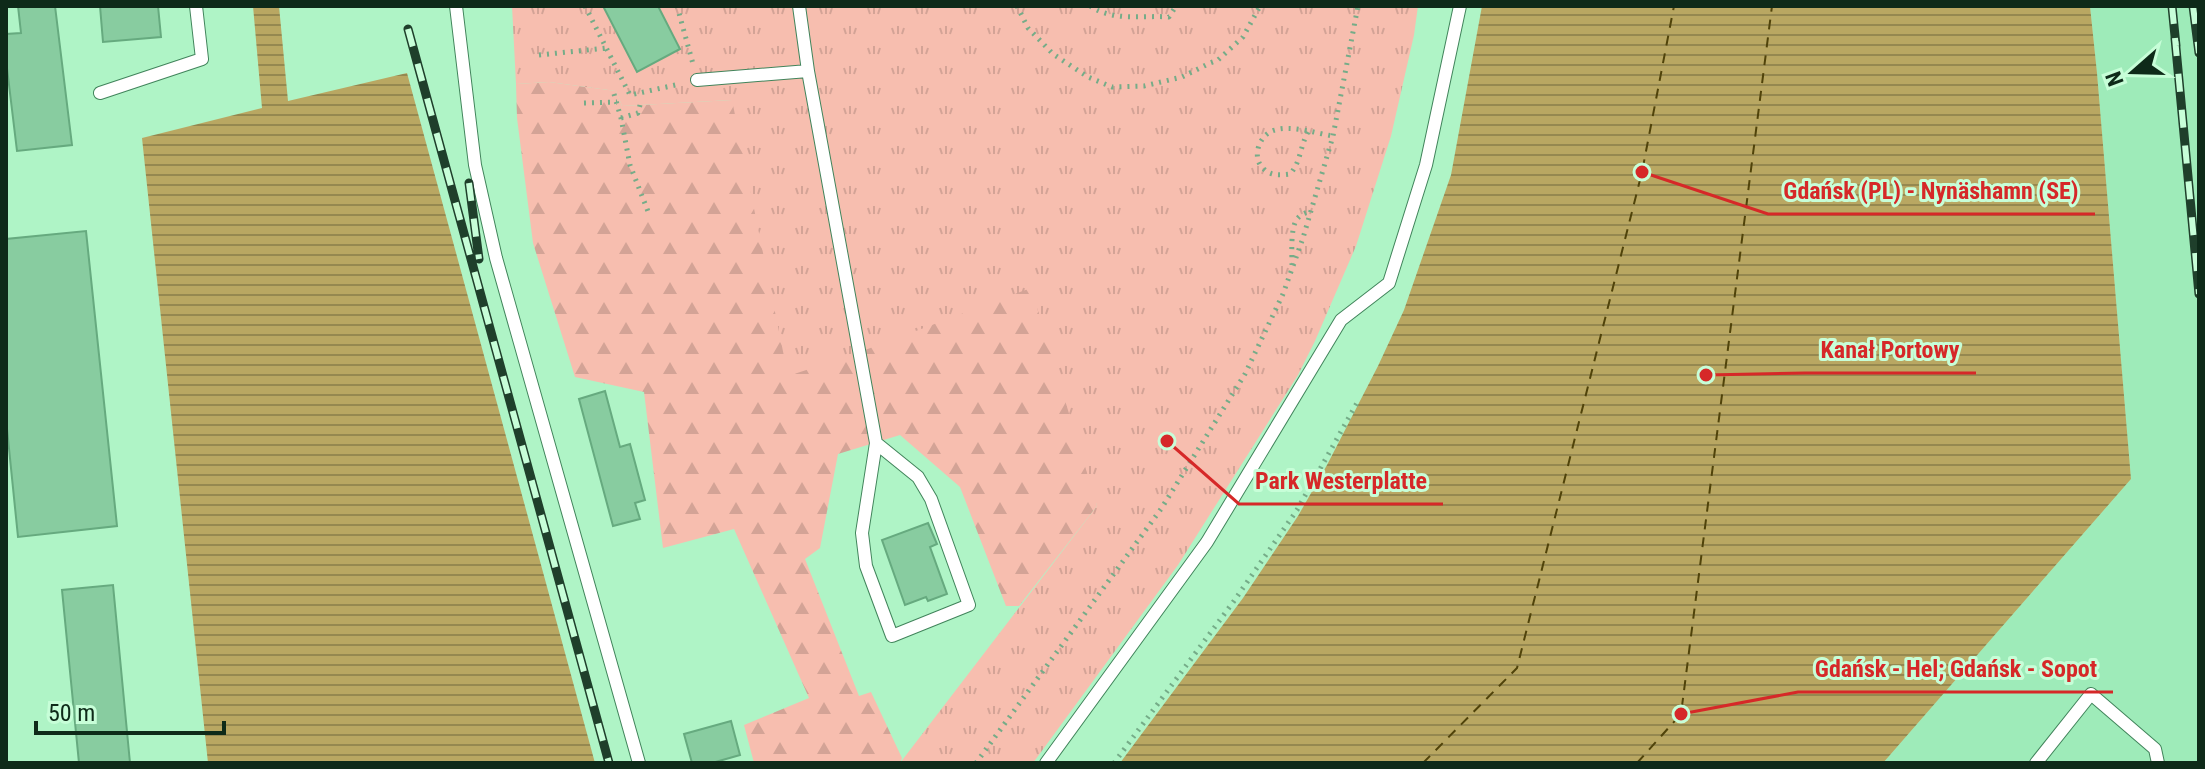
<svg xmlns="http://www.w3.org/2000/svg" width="2205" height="769" font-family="'Roboto Condensed',sans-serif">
  <defs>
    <pattern id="forest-firs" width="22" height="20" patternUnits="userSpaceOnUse" patternTransform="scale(2)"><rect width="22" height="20" fill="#f7beaf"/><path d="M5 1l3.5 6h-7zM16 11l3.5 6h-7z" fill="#d3a396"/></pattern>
    <pattern id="park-tufts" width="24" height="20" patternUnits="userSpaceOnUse" patternTransform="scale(2)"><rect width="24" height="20" fill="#f7beaf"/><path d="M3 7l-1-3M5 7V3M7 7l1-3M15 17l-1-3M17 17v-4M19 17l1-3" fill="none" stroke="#d3a396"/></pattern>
    <pattern id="water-rules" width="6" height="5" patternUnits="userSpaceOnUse" patternTransform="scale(2)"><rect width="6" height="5" fill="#b9a762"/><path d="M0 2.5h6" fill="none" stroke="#958850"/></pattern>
  </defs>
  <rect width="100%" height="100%" fill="#aff4c6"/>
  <path fill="#9eebb9" d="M2090 6H2199V763H1883L2131 479 2097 73Z"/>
  <path fill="url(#forest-firs)" d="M718 6H1004L1097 506 1019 606H1006L960 487 900 435 838 454 820 548 805 559 859 696 871 692 902 758 900 763H754L744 725 809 698 734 529 663 548 644 392 575 377 533 243 517 118 516 84 549 82 616 91 622 106 732 100Z"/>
  <path fill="url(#park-tufts)" d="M512 6H1418L1414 35 1391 136 1356 246 1315 341 1298 375 1178 565 1033 763H900L1097 506 1031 288 849 356 788 376 732 100 622 106 616 91 549 82 516 84Z"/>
  <path fill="url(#water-rules)" d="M253 6H279L288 101 407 73 595 763H208L142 138 262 108Z
    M1482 6H2090L2097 73 2131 479 1883 763H1120L1243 598 1298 516 1327 465 1378 366 1404 310 1451 175Z"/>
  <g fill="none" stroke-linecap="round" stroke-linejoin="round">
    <path stroke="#50430a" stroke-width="2" stroke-dasharray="10 8" stroke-linecap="butt" d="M1423 763 1517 668 1642 172 1674 6
      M1637 763 1681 714 1772 6"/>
  </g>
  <path fill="#88cca0" stroke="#66aa7f" stroke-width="2" d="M18 6H55L72 145 17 151 6 60V34L21 33Z
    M100 6H158L161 37 103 42Z
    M603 6H658L680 49 637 72Z
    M86 231 117 526 18 537 6 419V239Z
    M605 391 620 447 630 444 645 500 635 503 640 519 613 526 579 399Z
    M928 523 937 544 930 547 947 594 928 601 926 597 905 605 882 540Z
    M113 585 130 763H79L62 590Z
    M731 721 740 755 712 763H692L684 734Z"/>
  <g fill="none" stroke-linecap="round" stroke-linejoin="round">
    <g stroke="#41845b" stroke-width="14">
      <path id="lane" d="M456 6 475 165 496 258 639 763
        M808 71 876 443 862 533 866 566 892 636 969 605 931 499 918 477 876 443
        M697 80 808 71 799 6
        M100 93 202 59 196 6
        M1046 763 1207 542 1341 320 1389 283 1426 165 1460 6
        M2036 763 2091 694 2155 749 2158 763"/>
    </g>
    <path stroke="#75ac88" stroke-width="5" stroke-dasharray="2 6" stroke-linecap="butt" d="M585 6 630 95 680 84
      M677 6 693 64
      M1017 6 1028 28 1053 54 1088 77 1112 87 1144 86 1182 77 1210 63 1218 60 1243 37 1260 6
      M1090 6C1114 22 1142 15 1169 17L1176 6
      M539 55 607 48
      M614 94 621 118 630 165 649 214
      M584 103 617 102
      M621 118 638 113 640 105
      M1308 132C1300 146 1301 162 1290 174 1281 175 1272 176 1265 170 1250 159 1259 134 1275 130 1292 125 1315 133 1333 136
      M1292 265C1292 253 1290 226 1298 218 1301 214 1306 213 1310 211
      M976 763 1161 509 1245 374 1283 294 1303 238 1333 136 1358 6
      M1114 763 1234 601 1297 510 1357 403"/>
    <use href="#lane" stroke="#fff" stroke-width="12"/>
    <g stroke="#1f3f2b" stroke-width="9">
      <path id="rail" d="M2172 6 2176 46
        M2193 6 2199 53
        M408 29 609 763
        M2175 38 2199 294
        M469 183 479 259"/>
    </g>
    <use href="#rail" stroke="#c7fed8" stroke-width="6" stroke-dasharray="18" stroke-linecap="butt"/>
  </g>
  <path fill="none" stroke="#d62828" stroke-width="3" d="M1642 172L1768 214H2095M1706 375L1805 373H1976M1167 441L1239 504H1443M1681 714L1798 692H2113"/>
  <g fill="#d62828" stroke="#c7fed8" stroke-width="3">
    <circle cx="1642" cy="172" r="8"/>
    <circle cx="1706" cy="375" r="8"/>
    <circle cx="1167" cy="441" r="8"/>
    <circle cx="1681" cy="714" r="8"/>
  </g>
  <g font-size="24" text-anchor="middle" font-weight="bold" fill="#d62828" stroke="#c7fed8" stroke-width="6" stroke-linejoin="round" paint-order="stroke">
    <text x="1931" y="199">Gdańsk (PL) - Nynäshamn (SE)</text>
    <text x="1890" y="358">Kanał Portowy</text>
    <text x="1341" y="489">Park Westerplatte</text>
    <text x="1956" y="677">Gdańsk - Hel; Gdańsk - Sopot</text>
  </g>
  <rect width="2205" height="769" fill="none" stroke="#0e2a19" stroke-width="16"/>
  <g transform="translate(2133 72) rotate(250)" stroke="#c7fed8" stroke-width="6" paint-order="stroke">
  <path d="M0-6L14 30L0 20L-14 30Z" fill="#0e2a19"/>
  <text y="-12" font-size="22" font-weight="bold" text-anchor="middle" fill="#0e2a19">N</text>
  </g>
  <path d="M36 721v12h188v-12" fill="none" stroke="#0e2a19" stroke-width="4"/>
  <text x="48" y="721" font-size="24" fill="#0e2a19" stroke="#c7fed8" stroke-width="6" paint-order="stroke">50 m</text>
</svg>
